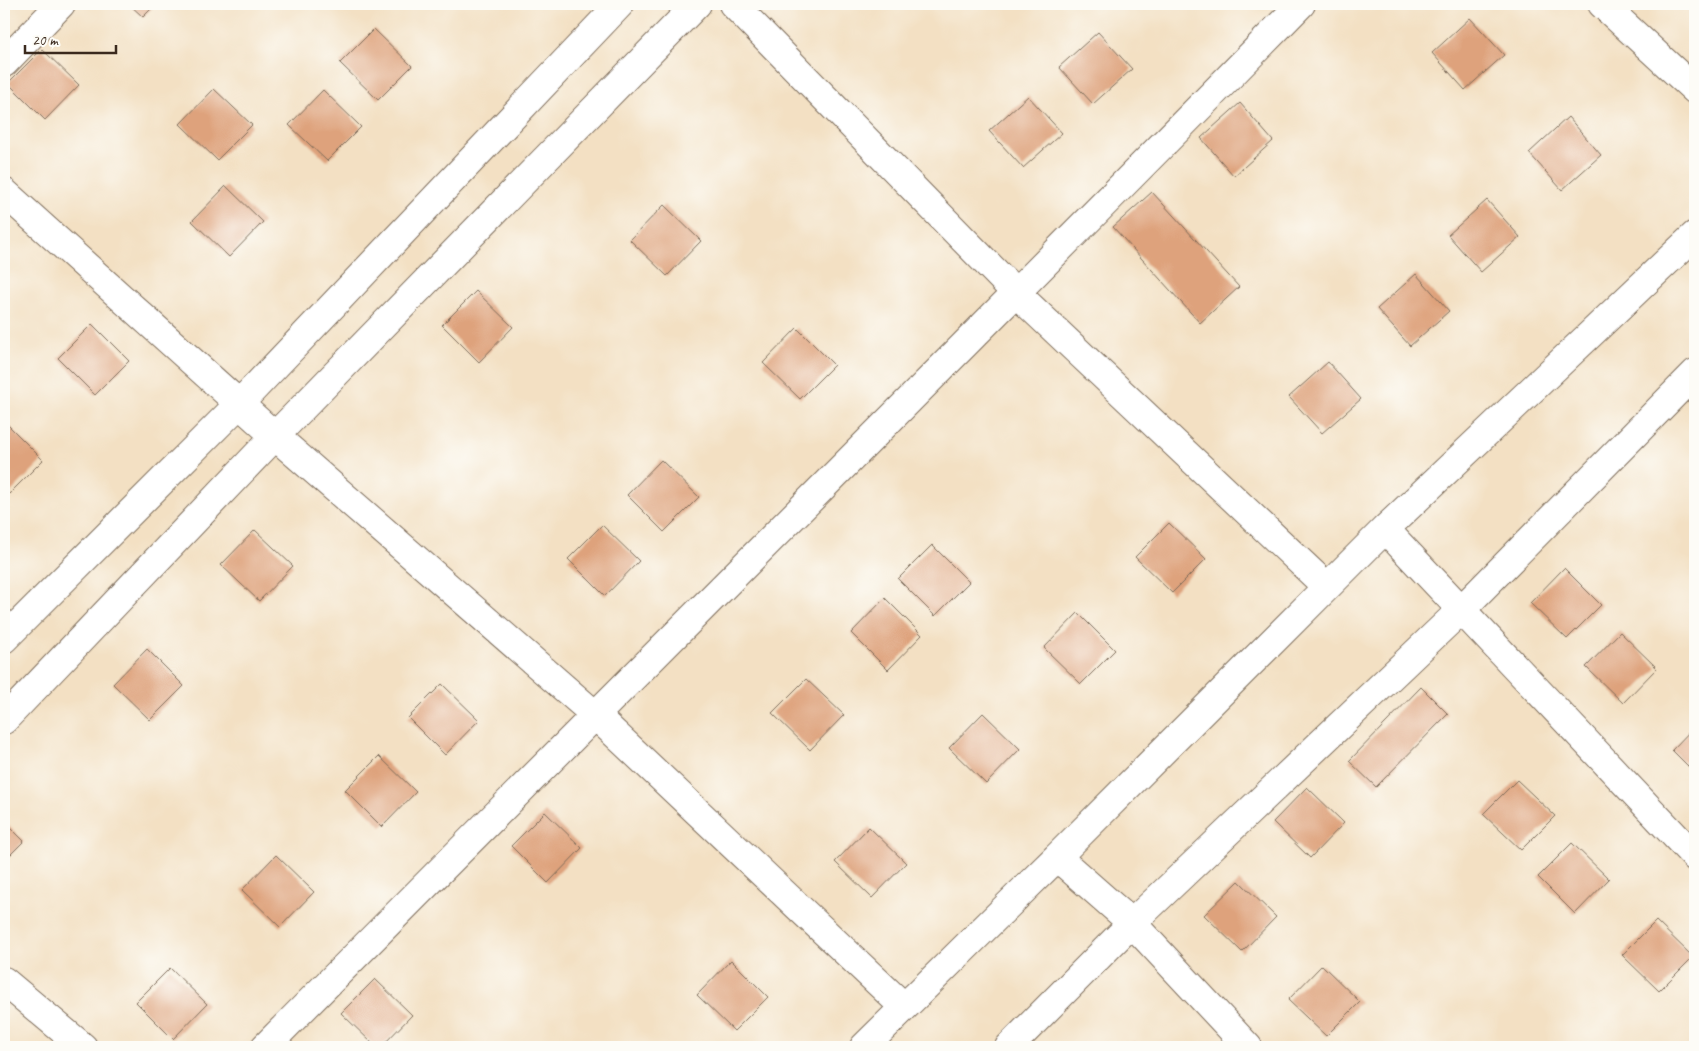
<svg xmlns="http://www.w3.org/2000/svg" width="1699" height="1051" font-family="Caveat,sans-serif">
  <rect width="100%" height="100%" fill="#fdfcf7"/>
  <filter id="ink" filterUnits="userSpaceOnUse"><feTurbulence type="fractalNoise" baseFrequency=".02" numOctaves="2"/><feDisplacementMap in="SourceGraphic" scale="10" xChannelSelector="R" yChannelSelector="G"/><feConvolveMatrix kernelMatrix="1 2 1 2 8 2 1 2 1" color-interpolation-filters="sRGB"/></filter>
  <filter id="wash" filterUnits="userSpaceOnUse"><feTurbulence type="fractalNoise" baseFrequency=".0096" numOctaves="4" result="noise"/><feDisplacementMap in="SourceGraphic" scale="20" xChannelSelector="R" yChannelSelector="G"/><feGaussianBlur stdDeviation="1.12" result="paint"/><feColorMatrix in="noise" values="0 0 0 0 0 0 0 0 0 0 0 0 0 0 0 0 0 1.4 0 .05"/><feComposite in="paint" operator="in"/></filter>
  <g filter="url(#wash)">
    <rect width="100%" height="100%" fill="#f3e0c3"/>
    <g id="blocks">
      <path fill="#dea27c" d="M129 4H156L143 17Z
        M1470 18 1504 55 1465 90 1432 53Z
        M374 29 412 66 378 100 340 63Z
        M1098 32 1132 69 1093 104 1059 67Z
        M42 49 79 85 45 120 8 83Z
        M214 89 252 125 217 160 180 124Z
        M323 90 361 127 327 161 289 125Z
        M1028 96 1062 133 1023 168 989 131Z
        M1240 103 1273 141 1234 176 1201 138Z
        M1568 117 1601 155 1562 190 1529 153Z
        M226 186 263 222 229 257 192 221Z
        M1152 192 1239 287 1200 323 1113 227Z
        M1487 200 1520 237 1481 272 1448 235Z
        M664 205 701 241 667 276 630 240Z
        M1416 274 1449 311 1410 346 1377 309Z
        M476 291 513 327 479 362 442 325Z
        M92 324 129 361 95 395 58 358Z
        M797 328 834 365 800 399 763 363Z
        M1328 362 1361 399 1322 433 1289 397Z
        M6 423 43 460 9 494 4 489V426Z
        M661 460 699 497 664 532 627 495Z
        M1169 523 1206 559 1172 593 1135 557Z
        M602 525 639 561 605 596 568 559Z
        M255 530 293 566 259 601 221 565Z
        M932 545 969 582 935 616 898 579Z
        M1564 568 1601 605 1567 639 1530 603Z
        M885 598 922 635 888 670 851 633Z
        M1078 613 1115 650 1081 684 1044 648Z
        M1620 632 1657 668 1623 703 1586 667Z
        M147 649 184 686 150 720 113 684Z
        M806 679 844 715 810 750 772 713Z
        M442 684 479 720 445 755 408 718Z
        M1421 687 1448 714 1376 787 1349 761Z
        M983 713 1020 749 986 784 949 748Z
        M1695 726V773L1672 750Z
        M379 756 416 792 382 827 345 790Z
        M1517 780 1555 816 1521 850 1483 814Z
        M1307 787 1344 823 1310 858 1273 822Z
        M545 812 582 848 548 883 511 846Z
        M4 821 24 841 4 861Z
        M869 827 906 863 872 898 835 862Z
        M1572 843 1609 879 1575 914 1538 877Z
        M276 855 314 892 280 927 242 890Z
        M1239 881 1276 917 1242 952 1204 915Z
        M1656 921 1693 957 1659 991 1622 955Z
        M731 960 768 997 734 1031 697 995Z
        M1322 965 1360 1002 1326 1036 1288 1000Z
        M170 968 207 1004 173 1039 136 1002Z
        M375 979 412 1015 381 1047H376L341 1013Z
        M1134 1041 1141 1047H1127Z"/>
    </g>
  </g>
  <g filter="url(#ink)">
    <use href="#blocks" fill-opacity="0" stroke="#7b6a58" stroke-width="1"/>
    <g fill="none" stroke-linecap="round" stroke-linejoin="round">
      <g stroke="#7b6a58" stroke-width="30">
        <path id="minor" d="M733 4 1017 294 1327 587 1385 529 1695 857
          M1602 4 1695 90
          M4 63 61 4
          M4 192 275 436 594 714 903 1006
          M1385 529 1695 235
          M4 639 239 404 620 4
          M4 720 275 436 697 4
          M4 981 83 1047
          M265 1047C610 699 958 354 1301 4
          M864 1047 1057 857
          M1009 1047 1132 923 1461 610 1695 373
          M1248 1047 1132 923 1057 857 1327 587"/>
      </g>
      <use href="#minor" stroke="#fff" stroke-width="28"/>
    </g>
  </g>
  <rect width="1699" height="1051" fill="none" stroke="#fdfcf7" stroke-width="20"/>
  <path d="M25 45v8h91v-8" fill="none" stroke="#3b2a1e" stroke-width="2.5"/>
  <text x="32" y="45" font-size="15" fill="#3b2a1e" stroke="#fdfcf7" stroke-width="4" paint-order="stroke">20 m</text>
</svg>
